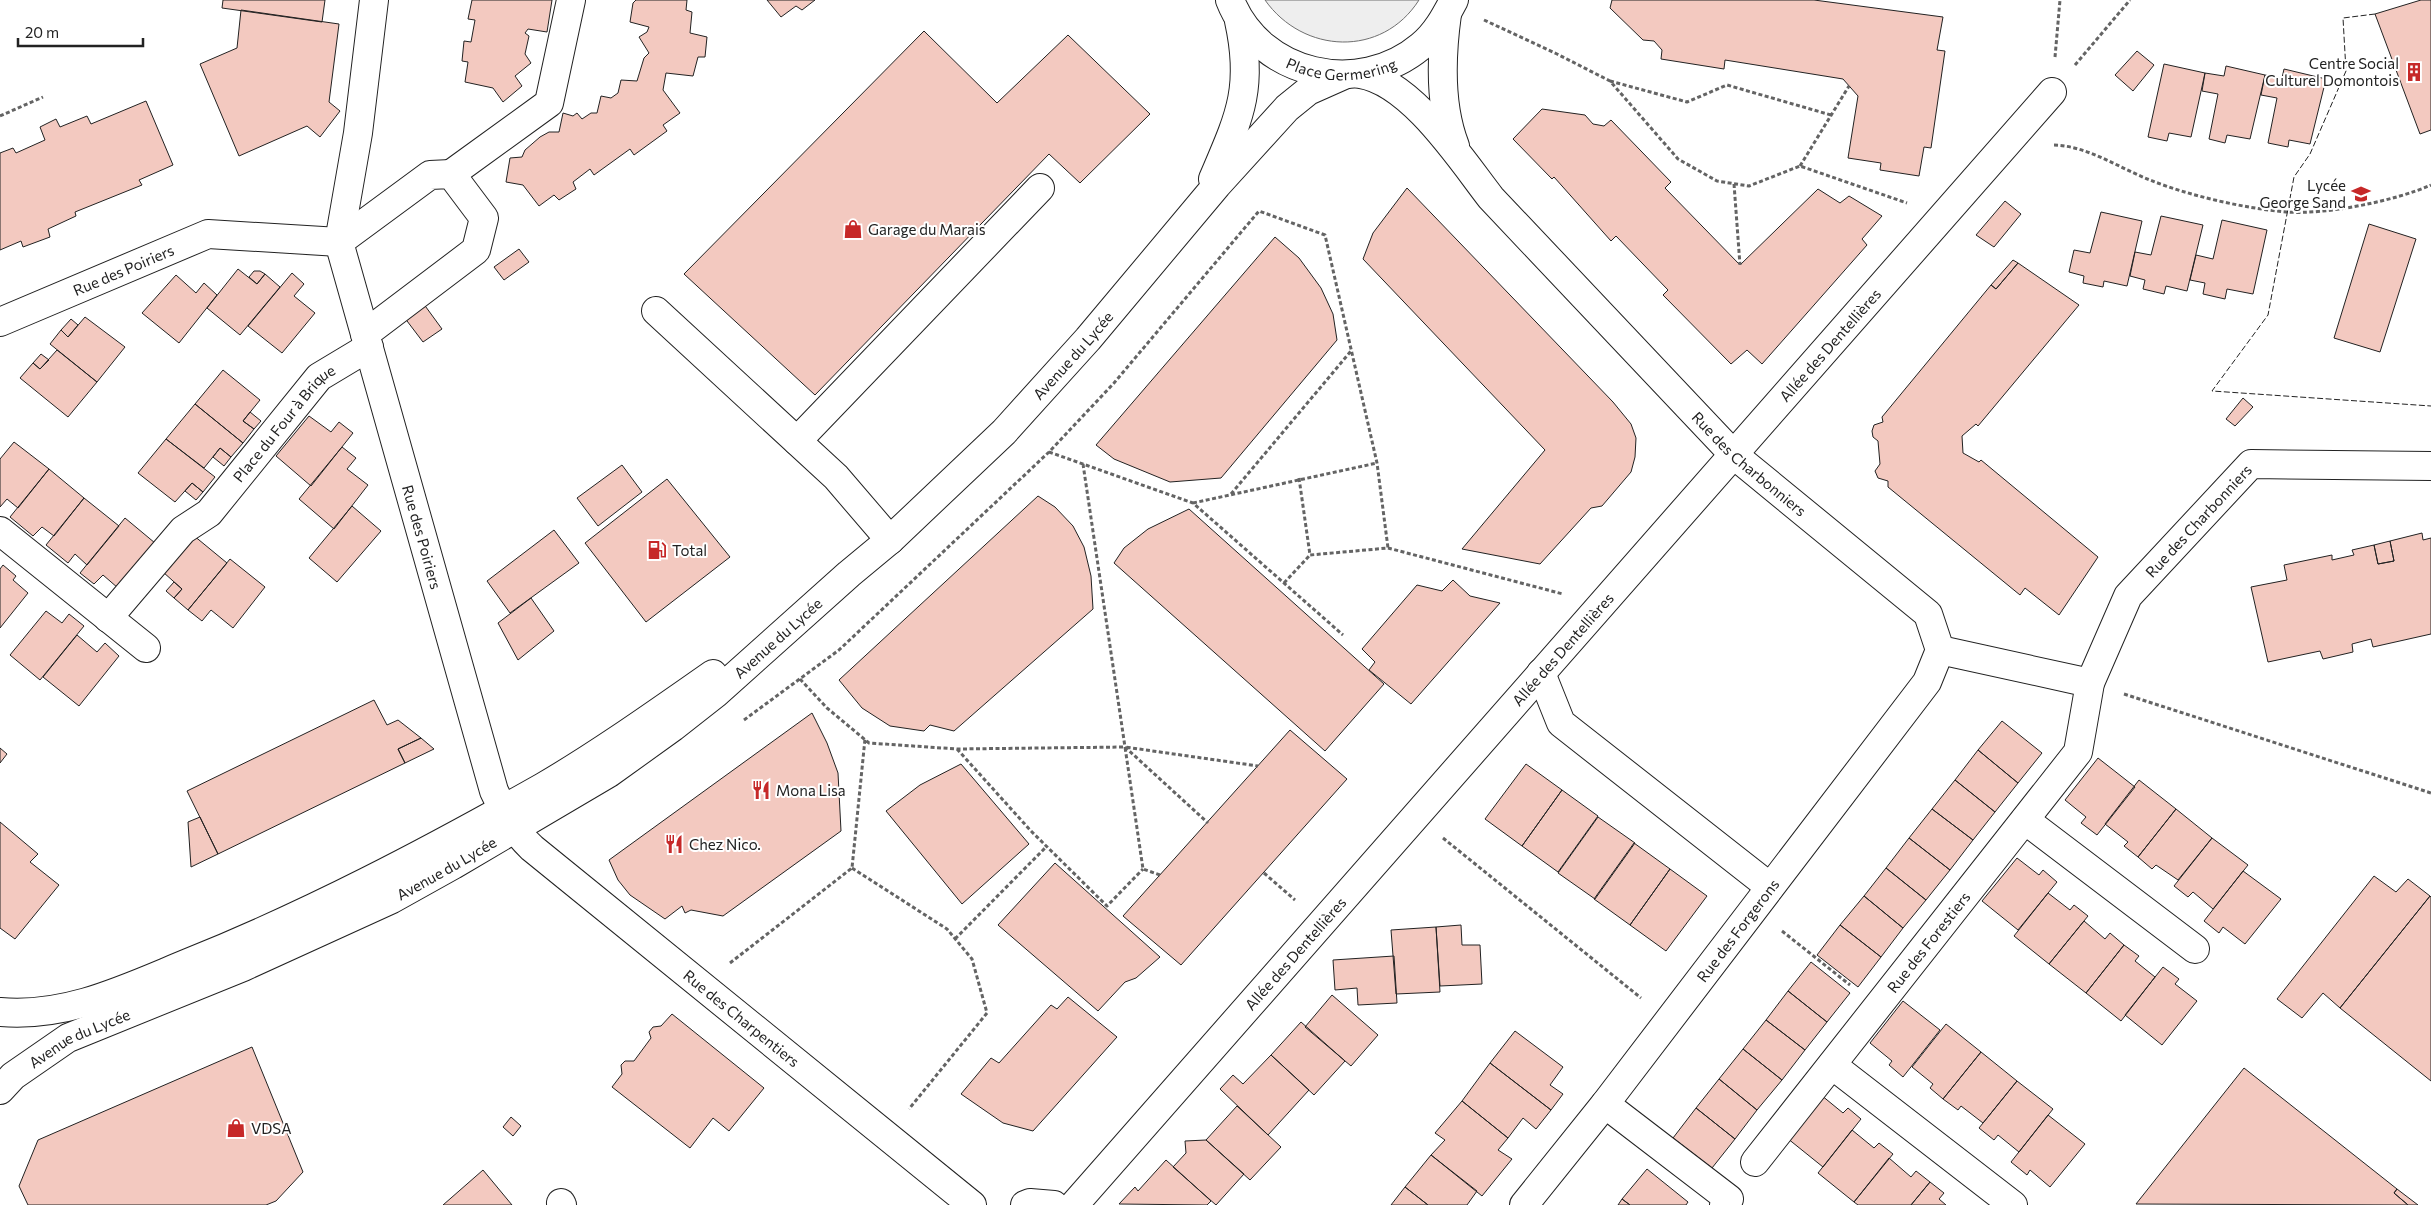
<svg xmlns="http://www.w3.org/2000/svg" width="2431" height="1205" font-family="Commissioner,sans-serif">
  <rect width="100%" height="100%" fill="#fff"/>
  <path fill="#eee" stroke="#6f6f6f" d="M1265 0H1419C1382 58 1303 54 1265 0Z"/>
  <path fill="#f3c9c0" stroke="#222" d="M223 0H325L322 22 222 8Z
    M472 0H552L547 32 528 29 525 33 529 36 525 54 531 63 515 76 522 86 503 102 493 88 465 82 468 62 462 61 464 41 471 42 475 20 468 19Z
    M636 0H687L686 10 692 12 690 33 707 37 705 57H698L693 76 666 73 663 90 680 113 663 125 667 131 634 155 630 149 594 175 590 169 573 182 576 189 559 200 554 195 539 206 523 185 506 182 510 158 522 157 525 150 540 137 549 132H559L563 113 573 116 577 113 582 119 591 113H597L601 96 611 98 618 93 621 80 637 81 644 58 649 53 639 37 647 32 649 27 630 22 633 3Z
    M767 0H815L802 10 796 6 781 17Z
    M1612 0H1814L1943 17 1937 50 1945 51 1931 148 1924 147 1919 176 1880 170 1881 163 1848 158 1858 96 1843 79 1725 60 1724 69 1661 59 1662 50 1654 41 1643 40 1610 8Z
    M2431 0V130L2420 134 2375 14 2421 0Z
    M241 10 339 24 329 102 340 111 320 137 307 126 239 156 200 64 237 48Z
    M924 31 997 103 1068 35 1150 114 1080 183 1049 154 815 395 684 274Z
    M2137 51 2154 65 2133 91 2115 75Z
    M2164 64 2205 73 2191 137 2169 133 2167 141 2148 137Z
    M2226 66 2265 75 2250 139 2227 135 2225 143 2209 139 2218 94 2202 91 2205 73 2224 76Z
    M2284 69 2326 79 2310 144 2289 140 2288 147 2268 143 2277 98 2261 95 2265 75 2282 78Z
    M146 101 173 165 139 180 142 185 75 212 76 216 48 229 50 237 23 247 21 241 0 250V153L13 148 16 153 45 140 40 127 56 119 60 127 87 116 91 124Z
    M1542 109 1585 115 1593 124 1604 126 1611 120 1671 182 1665 188 1740 265 1818 189 1840 203 1849 196 1882 216 1862 239 1867 245 1762 364 1747 350 1731 364 1663 295 1668 290 1616 236 1611 241 1554 177 1552 179 1513 139Z
    M1407 188 1613 402 1631 424 1636 438 1635 457 1631 472 1602 506 1591 508 1540 564 1462 549 1545 450 1363 259 1373 233Z
    M2005 201 2021 214 1994 247 1976 235Z
    M2101 212 2142 221 2127 286 2104 281 2103 287 2083 283 2084 276 2069 272 2074 250 2090 253Z
    M2161 216 2203 225 2187 291 2166 286 2164 294 2143 289 2145 280 2130 276 2135 252 2151 255Z
    M2222 220 2267 230 2253 294 2227 289 2225 299 2203 294 2205 283 2190 280 2196 255 2213 259Z
    M2369 224 2416 239 2380 352 2334 338Z
    M1275 237 1299 258 1321 288 1333 314 1337 340 1221 478 1170 482 1114 459 1096 445Z
    M519 249 529 262 504 280 494 267Z
    M2013 260 2018 263 1996 289 1991 285Z
    M2018 263 2079 305 1978 426 1976 424 1962 436 1963 453 1979 462 1981 460 2098 557 2059 615 2025 588 2020 595 1888 487V481L1878 478 1875 471 1880 464 1878 441 1873 437 1872 431 1874 425 1883 422 1882 417 1991 285 1996 289Z
    M238 269 257 284 265 274 280 287 240 335 207 308Z
    M254 271H260L265 274 257 284 249 277Z
    M292 273 304 284 294 296 315 313 282 353 248 326Z
    M176 275 196 293 204 283 217 295 179 343 142 313Z
    M423 303 442 329 423 342 404 317Z
    M85 317 125 347 97 382 50 344 61 330 68 337Z
    M71 319 78 325 68 337 61 330Z
    M57 350 97 382 68 417 20 378 33 363 40 369Z
    M41 354 49 360 40 369 33 363Z
    M223 370 260 400 243 421 254 429 243 443 195 404Z
    M2243 398 2253 407 2235 426 2226 419Z
    M195 404 243 443 231 457 220 448 204 468 166 439Z
    M250 412 261 421 254 429 243 421Z
    M309 416 331 432 339 422 353 433 311 486 276 456Z
    M166 439 215 477 203 492 192 483 175 502 138 473Z
    M14 442 49 469 18 508 7 499 0 507V459Z
    M342 447 356 458 347 469 368 485 334 529 299 499Z
    M220 448 231 457 224 466 213 457Z
    M622 465 642 492 598 526 577 498Z
    M49 469 84 498 54 536 42 527 33 536 10 517Z
    M667 479 730 557 646 622 585 543Z
    M192 483 203 492 196 500 185 491Z
    M1038 496 1055 507 1073 526 1084 547 1091 576 1093 609 954 731 930 725 924 731 890 726 862 708 839 680Z
    M84 498 119 526 87 565 75 554 68 563 46 545Z
    M352 506 381 531 337 582 309 558Z
    M1189 509 1384 684 1325 751 1114 563 1124 548 1148 529Z
    M125 518 155 543 118 588 103 575 94 584 80 573Z
    M554 530 579 563 510 613 487 581Z
    M2422 533 2423 540 2431 538V634L2373 647 2371 639 2352 644 2353 652 2323 659 2320 651 2268 662 2251 587 2287 580 2284 565 2332 555V560L2354 555 2352 550 2374 545 2378 564 2394 561 2390 541Z
    M193 535 227 563 188 610 174 598 182 589 163 572Z
    M2390 541 2394 561 2378 564 2374 545Z
    M230 559 265 587 233 628 211 610 202 621 188 610Z
    M3 565 16 576 13 580 28 593 0 628V569Z
    M1453 580 1470 596 1500 603 1411 704 1369 670 1375 662 1362 649 1417 585 1442 591Z
    M174 582 182 589 174 598 166 591Z
    M531 598 554 631 518 660 498 623Z
    M46 611 62 623 69 614 84 626 40 680 10 655Z
    M77 635 97 652 105 643 119 656 79 706 43 677Z
    M374 700 387 725 398 720 421 738 398 749 405 763 218 854 187 791Z
    M812 713 827 743 838 773 841 831 723 916 691 910 685 913 682 906 665 919 630 895 618 880 609 860Z
    M2002 721 2042 753 2018 783 1978 750Z
    M1290 730 1347 779 1181 965 1123 916Z
    M421 738 434 749 405 763 398 749Z
    M0 748 7 754 0 763Z
    M1978 750 2018 783 1995 812 1955 780Z
    M2098 758 2135 787 2097 835 2081 823 2086 817 2065 800Z
    M961 764 1029 844 962 904 886 811 920 785Z
    M1526 764 1562 790 1522 846 1485 819Z
    M1955 780 1995 812 1973 840 1932 809Z
    M2139 780 2176 809 2138 857 2124 846 2128 842 2105 824Z
    M1562 790 1598 816 1558 872 1522 846Z
    M1932 809 1973 840 1950 870 1909 838Z
    M2176 809 2212 838 2178 880 2156 865 2152 869 2138 857Z
    M200 817 218 854 191 867 188 822Z
    M1598 817 1635 843 1595 899 1558 873Z
    M0 822 38 854 30 862 59 885 15 939 0 928Z
    M1909 838 1950 870 1926 900 1886 868Z
    M2212 838 2248 865 2213 909 2193 892 2188 897 2174 886Z
    M1634 843 1670 869 1630 925 1594 899Z
    M2017 858 2039 875 2043 870 2057 882 2018 930 1982 901Z
    M1055 863 1160 957 1136 978 1125 982 1098 1011 998 925Z
    M1886 868 1926 900 1903 928 1864 896Z
    M1670 869 1707 896 1666 951 1630 925Z
    M2243 871 2281 899 2245 944 2223 927 2219 933 2204 921Z
    M2374 876 2396 892 2408 879 2430 896 2340 1008 2323 993 2302 1018 2277 999Z
    M2048 893 2070 910 2074 905 2088 916 2049 964 2014 936Z
    M1864 896 1903 928 1881 957 1840 925Z
    M2430 896 2431 897V1081L2340 1008Z
    M2084 921 2105 939 2110 933 2124 945 2086 993 2049 964Z
    M1461 925 1462 945H1480L1482 984 1440 986 1436 927Z
    M1840 925 1881 957 1858 987 1817 955Z
    M1436 927 1440 992 1396 994 1391 930Z
    M2124 945 2139 956 2135 961 2155 977 2121 1021 2086 993Z
    M1394 956 1397 1003 1358 1005 1357 988 1335 990 1333 960Z
    M1811 962 1850 993 1827 1022 1788 991Z
    M2163 967 2179 979 2175 984 2197 1001 2162 1045 2125 1015Z
    M1788 991 1827 1022 1805 1050 1766 1020Z
    M1332 995 1378 1035 1351 1066 1305 1027Z
    M1068 997 1117 1037 1033 1131 1003 1123 961 1094 991 1058 999 1063 1051 1005 1057 1009Z
    M1903 1001 1940 1030 1903 1077 1889 1065 1892 1061 1870 1043Z
    M672 1014 764 1088 729 1131 713 1118 690 1148 612 1087 622 1074 621 1065 625 1061H634L651 1038 649 1032 653 1027 661 1026Z
    M1766 1020 1805 1050 1782 1080 1743 1049Z
    M1301 1022 1345 1061 1314 1095 1271 1055Z
    M1946 1024 1981 1052 1943 1099 1930 1088 1933 1084 1912 1067Z
    M1515 1031 1563 1067 1550 1085 1563 1094 1551 1110 1490 1063Z
    M252 1047 303 1172 276 1201 266 1205H28L19 1186 38 1140Z
    M1743 1049 1782 1080 1757 1110 1719 1079Z
    M1981 1052 2017 1081 1983 1123 1961 1106 1958 1110 1943 1099Z
    M1271 1055 1309 1090 1268 1135 1220 1089 1233 1075 1243 1084Z
    M1490 1063 1551 1110 1536 1129 1523 1118 1508 1138 1462 1101Z
    M2244 1068 2397 1189 2394 1193 2408 1205 2136 1204Z
    M1719 1079 1757 1110 1735 1139 1696 1108Z
    M2017 1081 2053 1109 2019 1152 1998 1135 1994 1140 1979 1128Z
    M1821 1095 1843 1113 1848 1108 1861 1119 1823 1167 1787 1138Z
    M1462 1101 1508 1138 1498 1150 1512 1159 1482 1196 1431 1155 1445 1140 1435 1133Z
    M1237 1106 1281 1147 1250 1180 1206 1140Z
    M1696 1108 1735 1139 1712 1168 1673 1138Z
    M2048 1115 2085 1144 2050 1187 2030 1170 2027 1175 2011 1162Z
    M511 1117 521 1126 513 1136 503 1127Z
    M1852 1130 1874 1148 1879 1143 1893 1154 1854 1202 1818 1173Z
    M1206 1140 1244 1174 1216 1205 1173 1167 1186 1153 1185 1141Z
    M1431 1155 1477 1191 1467 1205H1428L1405 1187Z
    M1889 1158 1911 1177 1916 1171 1930 1182 1911 1205H1858L1854 1202Z
    M1166 1160 1211 1201 1207 1205 1119 1204 1135 1187 1138 1191Z
    M1647 1169 1688 1202 1686 1205H1630L1622 1199Z
    M483 1170 512 1205H443Z
    M1930 1182 1944 1193 1939 1199 1946 1205H1911Z
    M1405 1187 1428 1205H1391Z
    M2397 1189 2418 1205H2408L2394 1193Z
    M1622 1199 1630 1205H1618Z"/>
  <g fill="none" stroke-linecap="round" stroke-linejoin="round">
    <g stroke="#222" stroke-width="30">
      <g id="minor">
        <path id="s1" d="M374 0 358 133 339 242 494 791C505 814 513 830 532 848L972 1205"/>
        <path d="M1447 14C1441 57 1439 105 1455 146"/>
        <path id="s2" d="M1360 74C1411 82 1460 158 1491 198L1734 455 1928 614 1940 650 2090 683"/>
        <path d="M451 174 549 103 571 0"/>
        <path d="M339 242 430 175 451 174 484 218 476 250 365 334"/>
        <path d="M656 311 836 477 890 540"/>
        <path id="s3" d="M0 322 208 234 339 242"/>
        <path d="M797 441 1040 188"/>
        <path d="M0 531 146 648"/>
        <path id="s4" d="M108 618 183 530 209 513 319 377 369 347"/>
        <path d="M1541 673 1561 723 1770 887"/>
        <path d="M2025 820 2195 949"/>
        <path d="M1832 1065 2013 1205"/>
        <path d="M1605 1104 1729 1199 1724 1205"/>
        <path id="s5" d="M1755 1162 2078 752 2090 683 2128 596 2251 464 2431 466"/>
        <path d="M561 1203 562 1205"/>
        <path d="M1025 1205 1030 1203 1054 1205"/>
        <path id="s6" d="M1074 1205 2052 92"/>
        <path id="s7" d="M1524 1205 1605 1104 1927 682 1940 650"/>
      </g>
    </g>
    <g stroke="#222" stroke-width="30">
      <g id="major">
        <path id="s8" d="M1230 0C1260 76 1359 98 1421 46 1436 34 1445 17 1454 0"/>
        <path d="M1213 179C1239 118 1254 89 1239 21"/>
        <path d="M0 1012C67 1018 127 988 188 963 310 914 428 852 543 787 601 753 657 713 713 674"/>
        <path id="s9" d="M0 1090 13 1076 68 1038 243 967 392 899 453 865 609 773 673 727 715 694 849 574 890 540 1004 432 1088 339 1217 185 1287 108 1308 91 1344 75"/>
      </g>
    </g>
    <path stroke="#646464" stroke-width="3" stroke-dasharray="4 2.5" stroke-linecap="butt" d="M1484 20 1557 54 1610 81 1678 159 1717 181 1749 186 1800 166 1907 203
      M2055 57 2060 0
      M2075 65 2130 0
      M1610 81 1687 102 1727 85 1831 115
      M0 116 43 97
      M2054 145C2088 146 2119 168 2150 180 2190 196 2243 208 2286 212 2325 215 2395 201 2431 185
      M1800 166 1849 86
      M1734 184 1740 265
      M1049 452 1193 503 1343 635
      M1083 464 1125 747 1208 823
      M1299 478 1310 555 1388 548 1563 594
      M1231 494 1351 351
      M1193 503 1377 463
      M1284 583 1310 555
      M800 679 827 708 869 743 957 749 1125 747
      M2124 694 2431 793
      M744 720 839 650 1049 452 1114 383 1259 211 1325 235 1377 463 1388 548
      M957 749 1031 831 1107 906 1143 869
      M1443 838 1641 998
      M852 868 947 929 972 959 987 1013 909 1109
      M1264 873 1295 900
      M1160 875 1143 869 1125 747 1258 766
      M1782 931 1850 985
      M955 939 1047 846
      M730 963 852 868 865 739"/>
    <use href="#minor" stroke="#fff" stroke-width="28"/>
    <use href="#major" stroke="#fff" stroke-width="28"/>
    <path stroke="#222" stroke-width="1" stroke-dasharray="6 2.5" stroke-linecap="butt" d="M2375 14 2343 18 2346 71 2310 154 2294 177 2268 315 2212 391 2431 406"/>
  </g>
  <defs>
    <g id="building-bare" transform="scale(1.5)"><path d="M-4-6H4V6H1V3H-1V6H-4ZM-2.5-4.3h1.7v1.8h-1.7ZM.8-4.3h1.7v1.8H.8ZM-2.5-1h1.7V.8h-1.7ZM.8-1h1.7V.8H.8Z" fill="#c62828" stroke="#fff" stroke-width="2.5" paint-order="stroke"/></g>
    <g id="school-bare" transform="scale(1.5)"><path d="M0-5L7-2L0 1L-7-2ZM-4 1L0 2.5L4 1V4Q0 6-4 4Z" fill="#c62828" stroke="#fff" stroke-width="2.5" paint-order="stroke"/></g>
    <g id="shop-bare" transform="scale(1.5)"><path d="M-5-2.5h2.3a2.7 3.5 0 0 1 5.4 0H5L5.5 6h-11ZM-1.5-2.5h3a1.5 2.3 0 0 0-3 0Z" fill="#c62828" stroke="#fff" stroke-width="2.5" paint-order="stroke"/></g>
    <g id="fuel-bare" transform="scale(1.5)"><path d="M-5.5-6h7V0h2V4h1.3V-2.5L3-4.5l.8-.8L6-3V5H2.5V1h-1V6h-7ZM-4.2-4.7v3.2H.2V-4.7Z" fill="#c62828" stroke="#fff" stroke-width="2.5" paint-order="stroke"/></g>
    <g id="restaurant-bare" transform="scale(1.5)"><path d="M-5-6h1v4h1v-4h1v4h1v-4h1v5L-1.5 .5V6h-2V.5L-5-1ZM5-6V6H3V1.5H1.5Q1.5-4 5-6Z" fill="#c62828" stroke="#fff" stroke-width="2.5" paint-order="stroke"/></g>
  </defs>
  <g fill-rule="evenodd">
    <use href="#building-bare" x="2414" y="72"/>
    <use href="#school-bare" x="2361" y="194"/>
    <use href="#shop-bare" x="853" y="229"/>
    <use href="#fuel-bare" x="657" y="550"/>
    <use href="#restaurant-bare" x="761" y="790"/>
    <use href="#restaurant-bare" x="674" y="844"/>
    <use href="#shop-bare" x="236" y="1128"/>
  </g>
  <g text-anchor="middle" dominant-baseline="central" stroke-width="4" stroke-linejoin="round" paint-order="stroke">
    <g font-size="15" fill="#222" stroke="#fff">
      <text stroke="none"><textPath href="#s8" startOffset="142">Place Germering</textPath></text>
      <text stroke="none"><textPath href="#s3" startOffset="134">Rue des Poiriers</textPath></text>
      <text stroke="none"><textPath href="#s6" startOffset="1145">Allée des Dentellières</textPath></text>
      <text stroke="none"><textPath href="#s9" startOffset="1315">Avenue du Lycée</textPath></text>
      <text stroke="none"><textPath href="#s4" startOffset="264">Place du Four à Brique</textPath></text>
      <text stroke="none"><textPath href="#s2" startOffset="555">Rue des Charbonniers</textPath></text>
      <text stroke="none"><textPath href="#s5" startOffset="790">Rue des Charbonniers</textPath></text>
      <text stroke="none"><textPath href="#s1" startOffset="551">Rue des Poiriers</textPath></text>
      <text stroke="none"><textPath href="#s9" startOffset="906">Avenue du Lycée</textPath></text>
      <text stroke="none"><textPath href="#s6" startOffset="740">Allée des Dentellières</textPath></text>
      <text stroke="none"><textPath href="#s9" startOffset="501">Avenue du Lycée</textPath></text>
      <text stroke="none"><textPath href="#s7" startOffset="348">Rue des Forgerons</textPath></text>
      <text stroke="none"><textPath href="#s5" startOffset="280">Rue des Forestiers</textPath></text>
      <text stroke="none"><textPath href="#s6" startOffset="335">Allée des Dentellières</textPath></text>
      <text stroke="none"><textPath href="#s1" startOffset="1154">Rue des Charpentiers</textPath></text>
      <text stroke="none"><textPath href="#s9" startOffset="96">Avenue du Lycée</textPath></text>
    </g>
    <g font-size="15" fill="#222" stroke="#fff" text-anchor="start">
      <text x="2399" y="63" text-anchor="end">Centre Social<tspan x="2399" dy="17">Culturel Domontois</tspan></text>
      <text x="2346" y="185" text-anchor="end">Lycée<tspan x="2346" dy="17">George Sand</tspan></text>
      <text x="868" y="229">Garage du Marais</text>
      <text x="672" y="550">Total</text>
      <text x="776" y="790">Mona Lisa</text>
      <text x="689" y="844">Chez Nico.</text>
      <text x="251" y="1128">VDSA</text>
    </g>
  </g>
  <path d="M18 38v8h125v-8" fill="none" stroke="#222222" stroke-width="2.5"/>
  <text x="25" y="38" font-size="15" fill="#222222" stroke="#ffffff" stroke-width="4" paint-order="stroke">20 m</text>
</svg>
